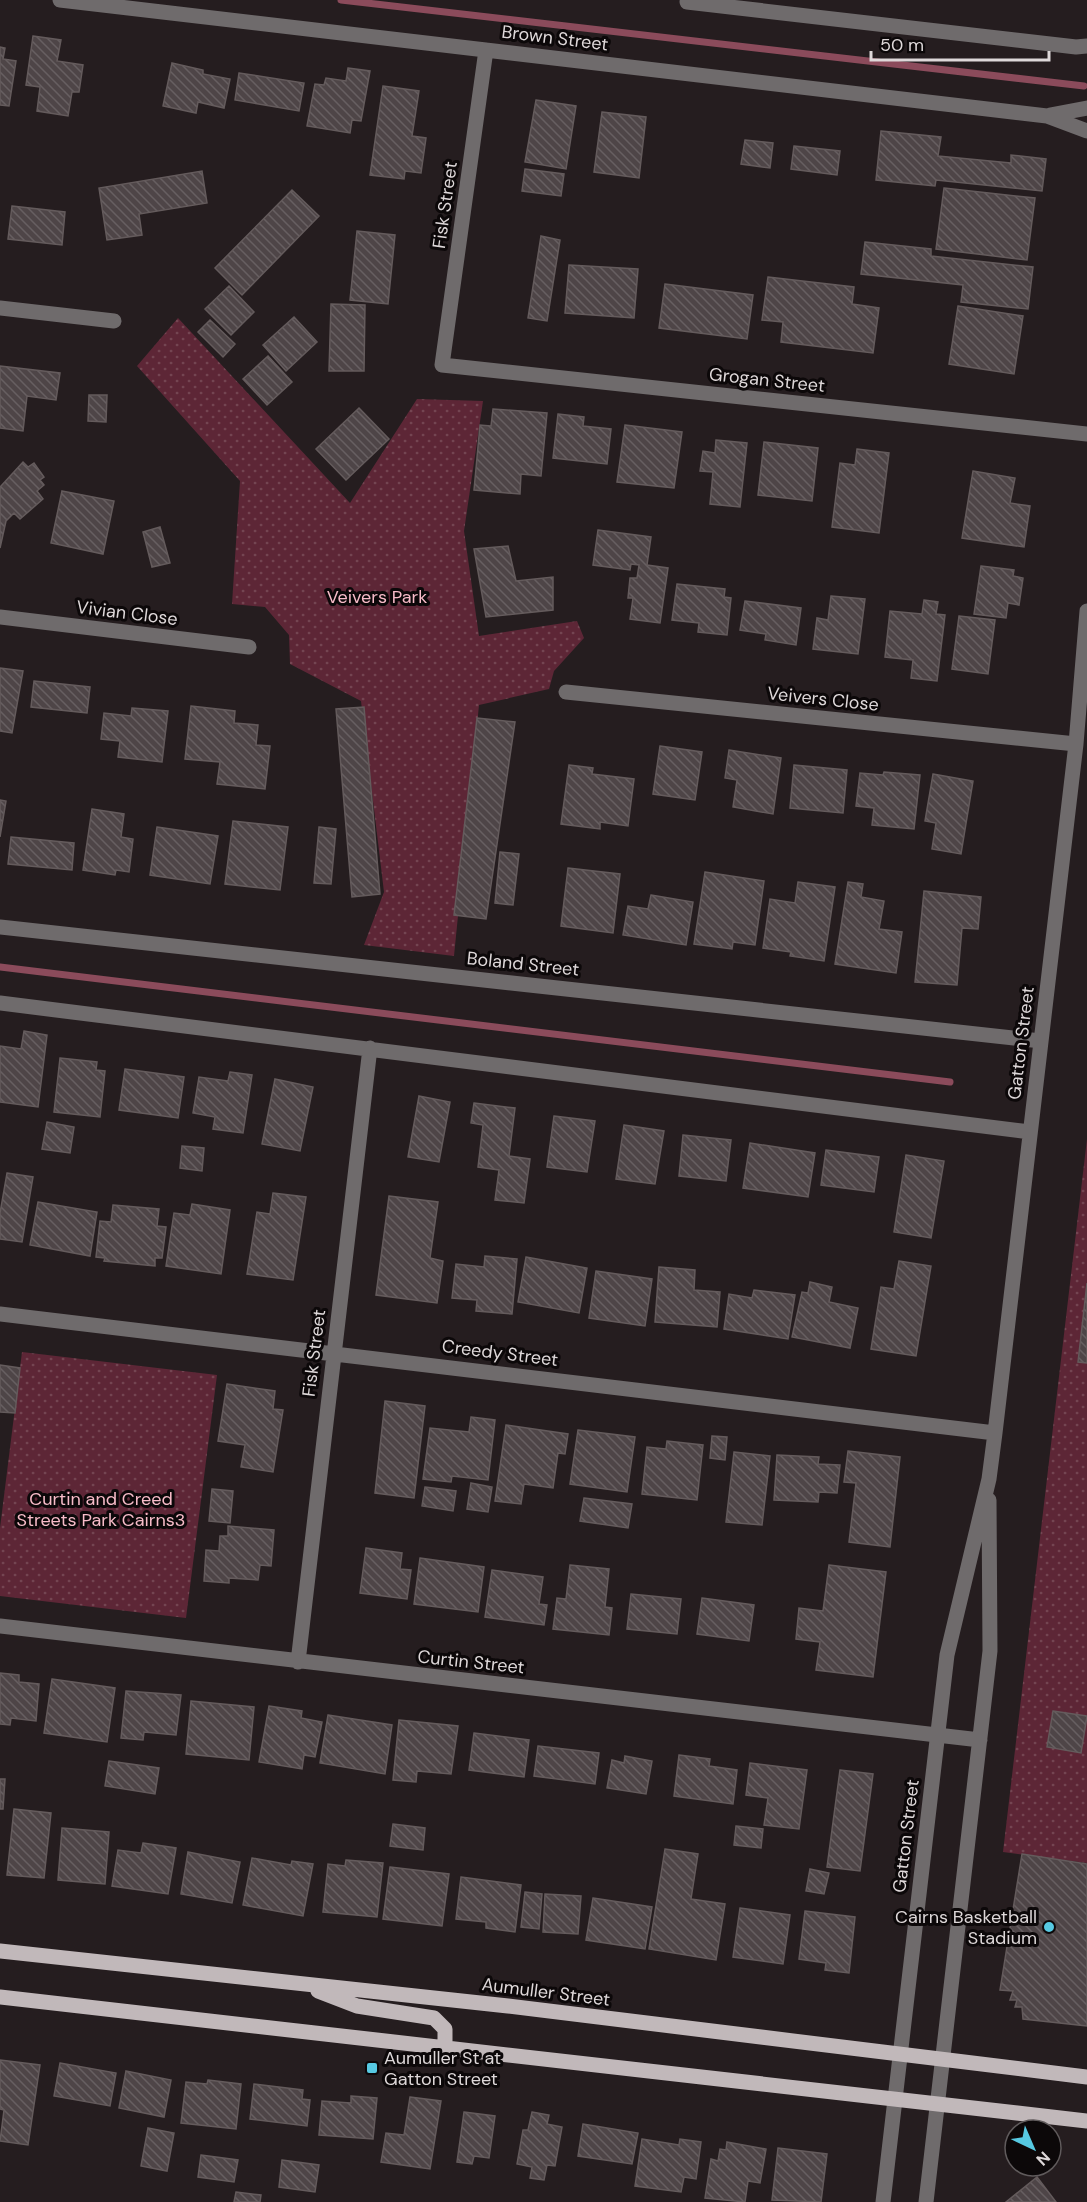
<svg xmlns="http://www.w3.org/2000/svg" width="1087" height="2202" font-family="'DM Sans',sans-serif">
  <defs>
    <pattern id="park-dots" width="8" height="8" patternUnits="userSpaceOnUse" patternTransform="scale(1.5)"><rect width="8" height="8" fill="#5d2636"/><path d="M2 2h.1M6 6h.1" fill="none" stroke="#744552" stroke-width="1.8" stroke-linecap="round"/></pattern>
    <pattern id="building-back-hatch" width="6" height="6" patternUnits="userSpaceOnUse" patternTransform="scale(1.5)"><rect width="6" height="6" fill="#4e4547"/><path d="M-1 5l2 2M0 0l6 6M5-1l2 2" fill="none" stroke="#675f61"/></pattern>
  </defs>
  <rect width="100%" height="100%" fill="#251d1f"/>
  <path fill="url(#park-dots)" d="M178 318 350 503 417 399 483 401 464 531 479 636 577 621 584 638 554 671 549 689 479 705 454 956 364 945 384 892 361 701 290 664 289 635 265 607 232 604 240 481 137 366Z
    M1087 1139V1863L1003 1852Z
    M22 1352 217 1375 186 1618 0 1596V1528Z"/>
  <g fill="none" stroke-linecap="round" stroke-linejoin="round">
    <path stroke="#8b4b5b" stroke-width="7" d="M341 0 1084 86
      M0 967 950 1082"/>
  </g>
  <path fill="url(#building-back-hatch)" stroke="#645b5c" stroke-width="1.5" d="M33 36 61 40 57 61 83 65 79 92H72L68 116 37 111 40 87 26 85Z
    M0 47 5 48 3 59 16 61 9 106 0 105Z
    M172 63 203 70V74L230 79 224 108 198 102 196 113 163 106Z
    M348 68 370 71 361 121 352 120 350 133 307 126 315 84 324 85 326 78 346 81Z
    M239 73 304 83 299 111 235 100Z
    M383 86 419 91 412 136 426 138 421 173 405 171 404 179 370 175Z
    M536 100 576 106 566 169 525 162Z
    M602 112 646 117 639 178 594 172Z
    M881 131 941 137 938 156 1011 163V155L1046 159 1042 191 936 180 935 186 876 180Z
    M745 140 773 143 770 168 741 164Z
    M794 146 840 151 837 175 791 169Z
    M525 169 564 174 561 196 522 191Z
    M202 171 207 203 139 214 142 235 107 240 99 188Z
    M944 188 1035 198 1027 260 936 249Z
    M292 190 319 216 242 295 215 268Z
    M12 206 65 212 62 245 8 239Z
    M357 231 395 235 388 304 350 300Z
    M541 236 560 240 547 321 528 318Z
    M865 242 931 249V256L1033 267 1028 309 961 302 963 285 861 274Z
    M569 265 638 269 634 318 565 313Z
    M768 277 854 287 852 304 879 308 873 353 781 342 783 322 762 320Z
    M665 284 753 295 747 339 659 328Z
    M229 286 254 312 231 335 205 309Z
    M331 304 365 305 364 371H329Z
    M958 306 1023 316 1014 374 949 364Z
    M294 317 317 342 286 371 263 345Z
    M210 320 235 344 223 357 198 332Z
    M268 356 292 382 267 405 243 379Z
    M0 366 60 373 56 400 27 396 23 431 0 428Z
    M89 395H107L106 422 88 421Z
    M359 408 389 439 346 480 316 449Z
    M493 409 547 413 541 476 521 474 520 494 474 490 480 425 491 426Z
    M558 414 584 417 583 426 611 429 607 464 553 458Z
    M625 425 682 432 674 488 617 482Z
    M716 440 747 443 740 507 710 504 713 472 700 471 703 451 715 453Z
    M764 442 818 448 812 501 758 495Z
    M857 449 889 453 879 533 832 527 840 463 855 465Z
    M23 462 28 467 34 463 44 477 40 480 44 485 37 491 43 499 20 519 14 513 6 521 0 548V487Z
    M973 471 1015 478 1010 503 1030 506 1024 547 962 538Z
    M62 491 114 501 103 554 51 543Z
    M160 527 170 563 152 567 143 532Z
    M598 530 651 537 647 565 668 568 660 623 630 619 633 598H628L630 578H637L639 565 631 564 630 570 593 565Z
    M508 546 516 581 553 577V610L486 617 474 549Z
    M981 566 1014 570 1013 576 1023 578 1019 605 1008 603 1006 618 974 614Z
    M677 584 725 589 724 597 731 598 727 635 698 632 699 623 672 620Z
    M831 596 865 599 858 654 813 649 817 618 828 620Z
    M924 600 938 602 936 614 945 615 937 681 911 678 913 660 885 657 890 611 922 614Z
    M745 601 801 608 796 645 765 640 766 634 740 630Z
    M959 616 995 620 988 674 952 669Z
    M0 668 23 671 12 733 0 731Z
    M34 681 90 687 87 713 31 707Z
    M191 706 235 711 234 723 258 725 256 745 270 746 265 789 217 784 220 762 185 759Z
    M364 707 380 894 352 897 336 709Z
    M132 708 168 711 162 762 118 757 120 741 101 739 104 713 131 716Z
    M477 718 515 722 486 919 454 915Z
    M660 746 702 752 695 800 653 794Z
    M729 750 781 758 773 814 733 807 737 780 725 778Z
    M569 765 593 768 592 774 634 779 628 826 600 822V829L561 824Z
    M794 765 847 770 843 813 790 808Z
    M884 772 920 775 914 829 872 825 874 808 856 806 860 773 883 775Z
    M933 774 973 781 961 854 932 849 936 823 925 821Z
    M0 800 6 801 0 837Z
    M92 809 124 814 121 837 133 839 129 872 116 870 115 875 83 870Z
    M233 821 288 827 280 890 225 884Z
    M157 827 218 836 210 884 150 875Z
    M319 827 336 829 331 884 314 883Z
    M11 837 74 843 72 870 8 864Z
    M500 852 519 854 513 905 495 903Z
    M568 868 620 874 613 933 561 926Z
    M705 872 764 881 755 945 733 942 732 949 694 944Z
    M798 882 835 887 824 961 790 956 791 952 763 948 770 899 795 903Z
    M848 882 863 884 861 897 884 901 879 929 902 932 896 973 835 964Z
    M924 891 981 897 978 929 962 928 957 985 915 982Z
    M651 895 693 902 686 945 623 935 628 906 648 909Z
    M24 1031 47 1035 38 1107 0 1102V1046L21 1049Z
    M60 1058 97 1062 96 1070 105 1071 100 1117 54 1112Z
    M125 1069 184 1077 178 1118 119 1110Z
    M230 1072 252 1075 243 1133 213 1129 215 1117 193 1113 199 1077 228 1081Z
    M275 1079 313 1087 300 1151 262 1144Z
    M419 1096 450 1102 439 1162 408 1157Z
    M474 1103 515 1108 509 1156 530 1159 524 1203 495 1200 499 1170 478 1167 483 1125 471 1123Z
    M554 1116 595 1121 587 1172 547 1167Z
    M47 1122 74 1127 70 1153 42 1149Z
    M624 1125 664 1131 655 1184 616 1179Z
    M683 1135 731 1140 726 1181 679 1176Z
    M750 1143 815 1153 808 1197 743 1188Z
    M182 1146 204 1148 202 1171 180 1168Z
    M826 1150 879 1157 874 1192 821 1185Z
    M906 1155 944 1161 931 1238 894 1232Z
    M7 1173 33 1177 22 1242 0 1239V1213Z
    M273 1193 306 1197 293 1280 247 1274 257 1212 270 1214Z
    M389 1196 438 1202 430 1258 443 1261 437 1303 376 1295Z
    M38 1202 97 1212 90 1256 30 1245Z
    M192 1204 230 1210 221 1274 166 1266 174 1213 190 1215Z
    M113 1205 159 1209 157 1226 166 1227 162 1258H155V1266L104 1261 105 1258 96 1257 100 1221 111 1222Z
    M485 1256 517 1259 512 1314 476 1311 477 1300 452 1298 456 1264 484 1267Z
    M526 1257 587 1268 579 1313 518 1302Z
    M899 1261 931 1266 916 1356 871 1349 881 1287 894 1289Z
    M659 1267 695 1270 694 1290 720 1292 717 1327 655 1322Z
    M596 1271 652 1279 645 1326 589 1318Z
    M810 1282 832 1287 829 1302 858 1308 850 1348 792 1337 802 1292 808 1293Z
    M1087 1283V1363L1078 1362Z
    M754 1290 795 1295 788 1339 724 1329 729 1294 752 1298Z
    M0 1365 20 1368 15 1413 0 1412Z
    M227 1384 275 1391 273 1409 283 1410 273 1472 241 1467 245 1445 218 1441Z
    M385 1401 425 1406 414 1498 375 1493Z
    M471 1417 495 1420 488 1480 452 1476 451 1482 423 1479 430 1428 469 1432Z
    M506 1425 568 1434 565 1454 558 1453 553 1488 524 1484 521 1504 495 1501Z
    M578 1430 635 1437 627 1492 570 1484Z
    M712 1436 727 1437 725 1460 710 1458Z
    M667 1441 703 1445 697 1500 642 1494 647 1447 666 1449Z
    M848 1451 900 1457 890 1547 849 1542 856 1483 844 1482Z
    M734 1452 770 1456 762 1525 726 1522Z
    M777 1455 819 1457 818 1464 840 1465 837 1493 819 1492 818 1502 774 1500Z
    M471 1483 492 1487 488 1512 467 1509Z
    M425 1487 456 1491 453 1511 422 1506Z
    M212 1489 233 1491 230 1523 209 1521Z
    M584 1498 632 1504 628 1528 580 1521Z
    M228 1526 274 1530 271 1566 260 1565 258 1580 229 1578V1583L204 1581 206 1550 219 1551 220 1536H228Z
    M366 1548 402 1553 400 1569 411 1570 407 1599 360 1593Z
    M420 1558 484 1567 478 1612 414 1604Z
    M570 1565 609 1569 605 1607 612 1608 609 1635 553 1629 557 1598 566 1599Z
    M829 1565 886 1572 873 1677 816 1670 820 1642 796 1639 799 1608 823 1611Z
    M492 1570 543 1577 539 1604 547 1605 544 1625 485 1617Z
    M631 1594 681 1599 677 1634 627 1629Z
    M702 1598 754 1605 749 1641 697 1634Z
    M0 1673 19 1675V1682L39 1684 36 1721 11 1718 10 1725 0 1724Z
    M52 1679 115 1688 107 1742 44 1733Z
    M126 1691 181 1695 176 1735 144 1732 143 1740 121 1738Z
    M191 1701 254 1707 249 1760 186 1754Z
    M269 1706 302 1711 301 1718 322 1722 315 1757 304 1755 302 1769 259 1762Z
    M1053 1711 1087 1716 1081 1753 1047 1747Z
    M328 1715 392 1725 385 1774 320 1763Z
    M399 1720 458 1726 451 1774 417 1771 416 1782 393 1780Z
    M474 1733 529 1740 524 1777 469 1770Z
    M538 1746 599 1753 595 1784 534 1776Z
    M679 1755 710 1759 709 1766 737 1770 733 1804 674 1796Z
    M625 1756 652 1761 646 1794 607 1788 612 1760 624 1763Z
    M109 1761 159 1768 155 1794 105 1786Z
    M750 1763 807 1770 799 1829 764 1825 768 1798 746 1795Z
    M840 1770 873 1774 860 1871 827 1867Z
    M0 1779H5L3 1809H0Z
    M14 1809 51 1813 44 1878 7 1875Z
    M393 1824 425 1828 423 1850 390 1846Z
    M736 1826 763 1829 761 1848 734 1845Z
    M62 1828 109 1832 105 1884 58 1880Z
    M143 1843 176 1848 168 1894 112 1886 118 1850 141 1853Z
    M665 1849 698 1854 691 1899 725 1904 716 1960 649 1949Z
    M188 1852 240 1862 232 1903 181 1894Z
    M1022 1854 1087 1864V2026L1023 2019 1022 2007H1015L1017 2000H1010L1013 1991 1000 1990Z
    M252 1858 291 1865 292 1861 313 1864 303 1916 243 1905Z
    M346 1860 383 1863 377 1917 323 1912 328 1864 345 1866Z
    M390 1867 449 1874 442 1926 383 1919Z
    M810 1869 829 1873 824 1894 806 1891Z
    M461 1877 521 1885 515 1932 486 1928V1922L456 1919Z
    M525 1892 542 1894 539 1929 521 1927Z
    M545 1894 581 1896 578 1934 543 1932Z
    M593 1898 652 1907 645 1949 586 1940Z
    M740 1908 790 1915 783 1964 733 1957Z
    M805 1911 855 1917 849 1973 825 1970 826 1963 799 1959Z
    M0 2060 40 2065 28 2145 0 2141 4 2110 0 2109Z
    M60 2063 116 2073 110 2106 54 2096Z
    M126 2071 171 2080 164 2117 119 2108Z
    M208 2080 241 2084 236 2129 181 2123 186 2082 207 2084Z
    M254 2084 303 2090 302 2099 310 2100 307 2126 250 2119Z
    M351 2096 377 2098 373 2139 319 2135 322 2101 351 2103Z
    M410 2097 441 2101 430 2169 381 2162 386 2133 404 2135Z
    M464 2112 495 2116 489 2158 474 2156 472 2164 457 2162Z
    M532 2112 549 2115 547 2124 562 2127 555 2166 547 2165 544 2180 530 2178 532 2167 517 2164 523 2130H528Z
    M583 2124 638 2133 632 2164 578 2156Z
    M148 2128 174 2133 167 2171 141 2166Z
    M642 2139 679 2145 680 2139 701 2142 696 2179 684 2177 681 2192 635 2186Z
    M727 2142 766 2149 760 2183 748 2181 745 2202 705 2198 711 2159 718 2161 720 2149 726 2150Z
    M778 2148 827 2154 821 2202 772 2200Z
    M201 2155 238 2160 234 2182 198 2177Z
    M282 2160 319 2165 315 2192 279 2187Z
    M1037 2177 1056 2202H1006Z
    M236 2192 261 2195 260 2202H234Z"/>
  <g fill="none" stroke-linecap="round" stroke-linejoin="round">
    <path stroke="#6f6b6c" stroke-width="15" d="M60 0 1047 116 1087 131
      M687 2 1076 47 1087 46
      M486 50 442 365 1087 434
      M1050 115 1087 108
      M0 308 114 321
      M0 617 249 647
      M566 692 1076 744
      M0 927 1041 1041
      M0 1003 1030 1132
      M0 1314 995 1433
      M0 1626 980 1740
      M298 1662 370 1048
      M883 2202 947 1655 989 1479 995 1433 1076 744 1087 611
      M926 2202 990 1651 989 1500"/>
    <path stroke="#c1b8ba" stroke-width="15" d="M0 1951 508 2006 1087 2077
      M318 1991 357 2006 434 2018 445 2029V2048
      M0 1997 1087 2121"/>
  </g>
  <g fill="#57c9e2" stroke="#0c0809" stroke-width="2">
    <circle cx="1049" cy="1927" r="6"/>
    <rect x="366" y="2062" width="12" height="12" rx="3"/>
  </g>
  <g text-anchor="middle" dominant-baseline="central" stroke-width="6" stroke-linejoin="round" paint-order="stroke">
    <g font-size="18" fill="#ded8d9" stroke="#0c0809">
      <text transform="translate(555 38) rotate(7)">Brown Street</text>
      <text transform="translate(445 205) rotate(-82)">Fisk Street</text>
      <text transform="translate(767 380) rotate(6)">Grogan Street</text>
      <text transform="translate(127 613) rotate(7)">Vivian Close</text>
      <text transform="translate(823 699) rotate(6)">Veivers Close</text>
      <text transform="translate(523 964) rotate(6)">Boland Street</text>
      <text transform="translate(1021 1043) rotate(-83)">Gatton Street</text>
      <text transform="translate(314 1353) rotate(-83)">Fisk Street</text>
      <text transform="translate(500 1353) rotate(7)">Creedy Street</text>
      <text transform="translate(471 1662) rotate(6)">Curtin Street</text>
      <text transform="translate(906 1836) rotate(-83)">Gatton Street</text>
      <text transform="translate(546 1992) rotate(7)">Aumuller Street</text>
    </g>
    <g font-size="18" fill="#f8bcc9" stroke="#0c0809">
      <text x="377" y="597">Veivers Park</text>
      <text x="101" y="1499">Curtin and Creed<tspan x="101" dy="21">Streets Park Cairns3</tspan></text>
    </g>
    <g font-size="18" fill="#ded8d9" stroke="#0c0809" text-anchor="end">
      <text x="1037" y="1917">Cairns Basketball<tspan x="1037" dy="21">Stadium</tspan></text>
      <text x="384" y="2058" text-anchor="start">Aumuller St at<tspan x="384" dy="21">Gatton Street</tspan></text>
    </g>
  </g>
  <g transform="translate(1033 2148) rotate(136)"><circle r="28" fill="#0c0809" stroke="#605b5c" stroke-width="1.5"/>
  <path d="M0-4.5L10 22L0 15L-10 22Z" fill="#57c9e2"/>
  <text y="-9" font-size="16" font-weight="bold" text-anchor="middle" fill="#ded8d9">N</text>
  </g>
  <path d="M871 51v9h178v-9" fill="none" stroke="#ded8d9" stroke-width="3"/>
  <text x="880" y="51" font-size="18" fill="#ded8d9" stroke="#0c0809" stroke-width="4.5" paint-order="stroke">50 m</text>
</svg>
